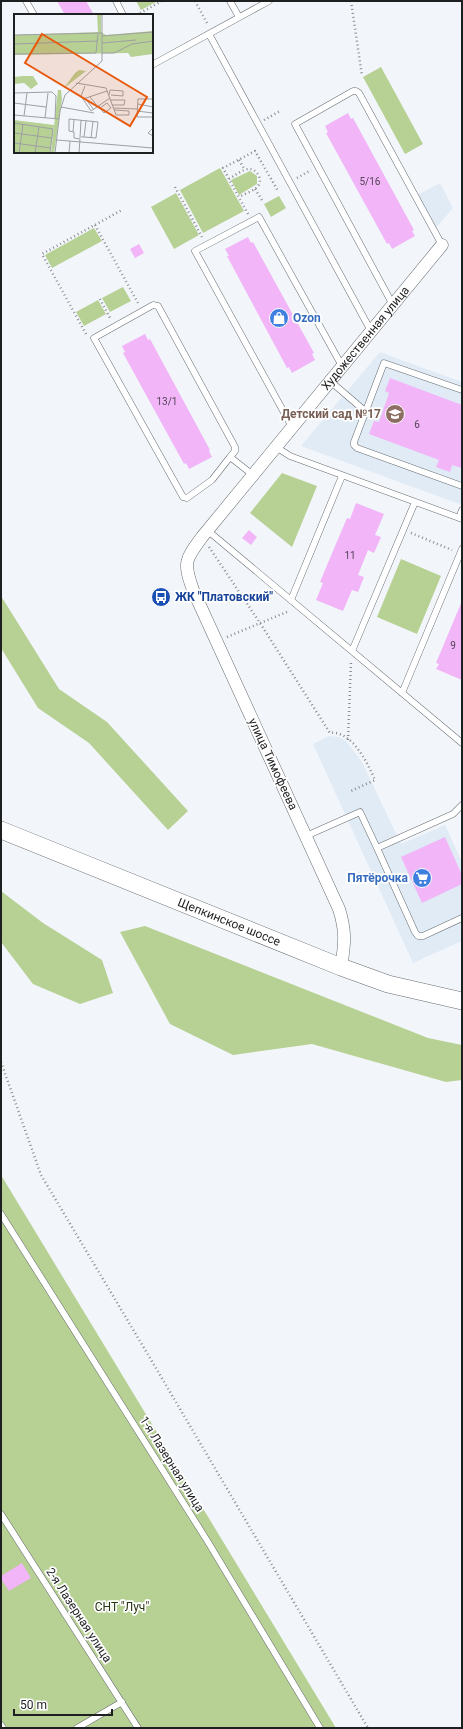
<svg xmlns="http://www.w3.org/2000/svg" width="463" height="1729" font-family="Roboto,sans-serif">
  <rect width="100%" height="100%" fill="#f2f6fb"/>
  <path fill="#e1ebf6" d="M440 183 453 208 435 229 417 195Z
    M380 352 462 382V505L301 446Z
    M329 736 339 737 347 742 362 762 401 844 445 825 462 862V941L413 963 313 744Z"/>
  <path fill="#b7d093" d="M136 1H158L141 10Z
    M381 67 423 144 405 154 363 77Z
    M220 168 244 211 203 233 180 190Z
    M250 171 257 176V184L239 195 231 180Z
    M176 193 199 235 174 249 151 207Z
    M279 196 286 208 271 217 264 204Z
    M94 228 102 241 52 268 45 255Z
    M123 287 131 301 110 312 102 298Z
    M98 300 106 314 84 326 76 312Z
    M282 473 317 486 292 547 250 513Z
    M401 559 441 576 417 634 377 617Z
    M1 596 59 689 107 722 188 811 168 830 89 743 38 708 1 648Z
    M1 891 43 923 102 960 113 993 80 1004 33 984 1 942Z
    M145 926 428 1038 462 1045V1080L446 1082 312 1044 233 1055 170 1024 120 932Z
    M1 1175 336 1728H1Z"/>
  <path fill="#f1b5f8" d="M57 1H86L94 15H65Z
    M348 113 351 119 353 118 414 230 412 231 415 236 392 249 389 243 387 244 326 133 328 132 325 126Z
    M248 237 251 243 253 242 314 353 312 354 315 360 292 373 289 367 287 368 227 256H229L225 249Z
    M139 244 144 253 135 258 130 249Z
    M145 334 148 340 150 339 210 450 209 451 212 457 189 469 186 463 184 464 123 353 125 352 122 346Z
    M390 378 462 405V468L452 465 450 472 436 467 439 460 369 434 374 421 379 422 389 393 385 391Z
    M356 503 384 514 375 535 381 537 374 553 368 550 358 575 364 577 358 592 352 590 343 611 316 600 323 583 320 582 330 558 347 518 350 519Z
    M249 530 257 537 251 545 242 538Z
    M462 601V680L436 669 439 664 436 663Z
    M445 837 462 875V884L422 903 401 857Z
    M22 1563 31 1578 9 1591 1 1579V1576Z"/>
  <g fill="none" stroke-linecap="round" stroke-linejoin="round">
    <g stroke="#686c70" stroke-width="7">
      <path id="lane" d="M26 1 34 15
        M116 1 123 15
        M230 1 239 17
        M209 34 371 331
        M152 65 269 1
        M393 305 295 124 353 91H356L359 93 442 245
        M330 381 365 411
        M462 390 384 363 354 442V445L357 448 462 486
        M292 427 195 251 259 217 342 366
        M276 447 290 456 462 519
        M230 457 235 451V447L158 306 153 305 94 338 183 497 187 498 212 480 230 457 253 475
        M459 518 462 510
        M207 530 462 743
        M291 600 342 476
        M352 651 415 502
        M402 693 462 549
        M306 836 360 812 377 848 453 814 462 805
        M377 848 415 932 418 936H423L462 918
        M1 1214 208 1542 320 1728
        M1 1514 138 1728
        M1 1725 3 1728
        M77 1728 122 1702"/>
    </g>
    <g stroke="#686c70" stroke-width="13">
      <g id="street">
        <path id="s1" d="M341 967C345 944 346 931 339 909L193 590C183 562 185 560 202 537L442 245"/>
      </g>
    </g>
    <g stroke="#686c70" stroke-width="18">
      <g id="secondary">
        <path id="s2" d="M1 830 341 967 388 984 462 1001"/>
      </g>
    </g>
    <path stroke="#8a8c90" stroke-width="2.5" stroke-dasharray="1 3" stroke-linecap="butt" d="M195 1 208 25
      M351 1 362 76
      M140 13 162 1
      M264 120 280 111
      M239 160 245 170
      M297 178 311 170
      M229 179C234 176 243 169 249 169 258 169 264 182 256 188 251 192 244 194 239 197
      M175 187 202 237
      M255 189 262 200
      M248 214 223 168 255 151 278 191
      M95 225 138 303
      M100 299 110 318
      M86 334 42 254 122 210
      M411 533 452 550
      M209 547 260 623 330 733C352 730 368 764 375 780L351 791
      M227 637 289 611
      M348 740 351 662
      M1 1062 41 1175 150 1358 368 1728"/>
    <use href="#lane" stroke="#fff" stroke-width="6"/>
    <use href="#street" stroke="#fff" stroke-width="12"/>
    <use href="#secondary" stroke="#fff" stroke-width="17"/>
  </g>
  <defs>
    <g id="shop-disc" transform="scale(1)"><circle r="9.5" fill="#3f7fe0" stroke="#fff"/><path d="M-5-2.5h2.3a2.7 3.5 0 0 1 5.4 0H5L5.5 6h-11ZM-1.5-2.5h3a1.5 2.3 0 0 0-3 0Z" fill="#fff"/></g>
    <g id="school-disc" transform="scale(1)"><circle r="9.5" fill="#8d6e63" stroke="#fff"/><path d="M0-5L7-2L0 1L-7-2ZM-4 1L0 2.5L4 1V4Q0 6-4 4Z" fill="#fff"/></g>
    <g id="bus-disc" transform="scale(1)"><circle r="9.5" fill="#1a4fb4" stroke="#fff"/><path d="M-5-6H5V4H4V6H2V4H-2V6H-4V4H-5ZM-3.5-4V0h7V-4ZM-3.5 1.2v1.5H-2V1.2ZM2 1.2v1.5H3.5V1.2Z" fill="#fff"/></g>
    <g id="supermarket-disc" transform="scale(1)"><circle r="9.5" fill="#3f7fe0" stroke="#fff"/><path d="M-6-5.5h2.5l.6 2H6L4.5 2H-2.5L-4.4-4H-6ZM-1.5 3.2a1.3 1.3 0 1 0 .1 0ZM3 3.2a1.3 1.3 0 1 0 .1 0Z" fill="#fff"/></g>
  </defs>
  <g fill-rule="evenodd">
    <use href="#shop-disc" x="279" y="318"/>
    <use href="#school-disc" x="395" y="414"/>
    <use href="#bus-disc" x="161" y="597"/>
    <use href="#supermarket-disc" x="422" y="878"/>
  </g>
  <g text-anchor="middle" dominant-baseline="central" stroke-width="3.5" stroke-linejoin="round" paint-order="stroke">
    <g font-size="10" fill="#534457">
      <text x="370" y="181">5/16</text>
      <text x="167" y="401">13/1</text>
      <text x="417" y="424">6</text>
      <text x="350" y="555">11</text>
      <text x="453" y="645">9</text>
    </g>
    <g font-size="12" font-weight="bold" fill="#366cbe" stroke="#fff" text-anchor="start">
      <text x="293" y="318">Ozon</text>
      <text x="408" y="878" text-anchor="end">Пятёрочка</text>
    </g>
    <g font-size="12" fill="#1e1f21" stroke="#fff">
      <text stroke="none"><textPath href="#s1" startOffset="725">Художественная улица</textPath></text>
      <text transform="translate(273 764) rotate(65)">улица Тимофеева</text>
      <text stroke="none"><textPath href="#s2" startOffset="246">Щепкинское шоссе</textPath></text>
      <text transform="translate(172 1464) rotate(58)">1-я Лазерная улица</text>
      <text transform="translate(79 1615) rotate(57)">2-я Лазерная улица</text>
    </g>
    <g font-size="12" font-weight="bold" fill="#785e54" stroke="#fff" text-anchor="end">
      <text x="381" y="414">Детский сад №17</text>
    </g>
    <g font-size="12" font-weight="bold" fill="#164399" stroke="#fff" text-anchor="start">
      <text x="175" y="597">ЖК "Платовский"</text>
    </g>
    <g font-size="12" fill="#283513" stroke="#fff">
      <text x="122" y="1607">СНТ "Луч"</text>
    </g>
  </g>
  <g transform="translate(14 14)">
    <rect width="139" height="139" fill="#f2f6fb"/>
    <path d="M83 0H87V18L92 21 139 17V40L117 43 114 39 0 41V21L84 18ZM65 56 72 57 50 74 61 59ZM9 62H19L24 70 17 75 10 69 0 70V63ZM44 76H47L48 85 40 139H37ZM0 106 40 111 36 139H0Z" fill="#b7d093"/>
    <path fill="none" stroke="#9da0a4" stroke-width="1" d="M0 21 88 19M88 22 139 18M88 29 122 26M0 30 84 27M88 39H100L118 30 139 27M0 40 82 39 84 20M62 69 92 74 102 101H115V97L100 96M71 72 67 82 77 97 96 84M0 79 38 78 42 82 41 104M95 81 96 76 109 77V82L97 81M76 83 84 93M71 84 80 96M69 85 93 77M139 85H124L123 103H139M96 86H111L110 91H98M0 89 32 93M124 90 139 93M85 92 86 94 90 99 97 94 93 89 86 94M47 93 80 99M99 94 123 95M123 97 139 99M0 101 45 105M10 102 13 79M31 104 34 79M0 109 39 115 36 139M139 114 134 119 139 122M59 118 60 106M0 119 38 124M67 123H70L72 107M66 124 67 106M77 124 79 107M43 126 139 134M0 129 37 134M5 139 9 110M21 139 25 113M41 139 46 97 51 81 88 47V0M55 139 56 127M65 139 66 125 60 124V118L55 117V105L84 108 82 124 70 123"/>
    <path fill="#e8590c" fill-opacity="0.15" stroke="#e8590c" stroke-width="2" d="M28 20 133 83 116 112 11 49Z"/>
    <rect width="139" height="139" fill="none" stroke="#1e1f21" stroke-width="2"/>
  </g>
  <rect width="463" height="1729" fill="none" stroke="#1e1f21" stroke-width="4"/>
  <path d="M14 1709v6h98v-6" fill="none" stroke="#1e1f21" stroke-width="2"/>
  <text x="20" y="1709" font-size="12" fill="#1e1f21" stroke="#ffffff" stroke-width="3" paint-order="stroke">50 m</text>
</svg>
